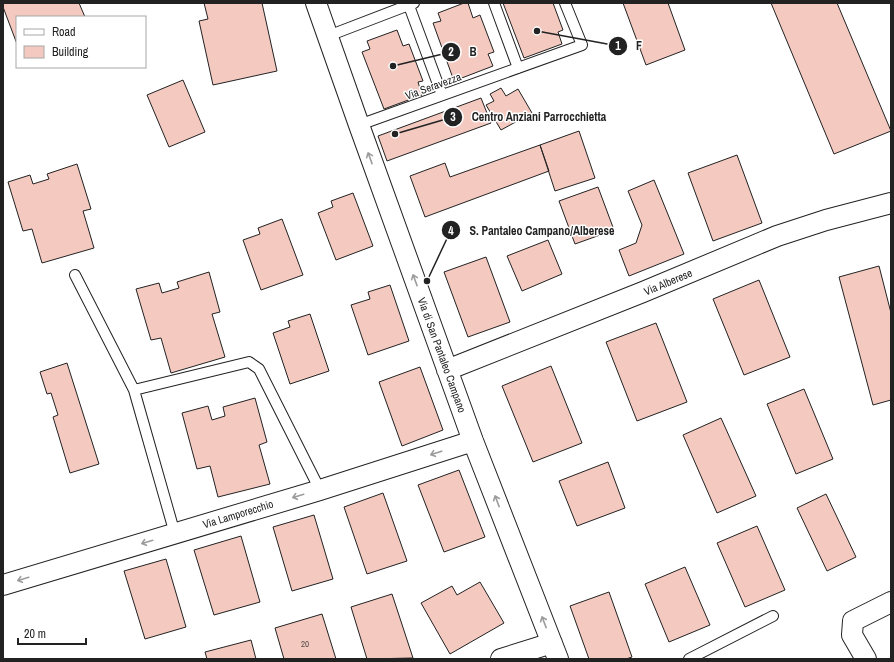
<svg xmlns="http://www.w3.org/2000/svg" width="894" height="662" font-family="'Archivo Narrow',sans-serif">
  <rect width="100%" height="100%" fill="#fff"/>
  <path fill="#f3c9c0" stroke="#222" d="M3 3H79L85 17H17V44L3 7Z
    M204 3H262L277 71 213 85 199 21 208 19Z
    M464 3H468L473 18 480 15 494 52 488 54 493 66 454 81 433 23 441 21 438 13Z
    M503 3H553L563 30 558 32 562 44 524 58Z
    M623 3H668L685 50 646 65Z
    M771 3H837L891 131 834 154Z
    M397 30 403 46 409 44 423 81 418 82 422 95 384 109 362 52 370 49 367 41Z
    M183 80 205 132 169 147 147 95Z
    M501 88 506 96 518 89 532 113 501 130 486 105 494 101 490 94Z
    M481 98 491 123 387 161 378 136Z
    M579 131 595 178 555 191 540 145Z
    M540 145 549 171 425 217 410 176 445 163 450 177Z
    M737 155 762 223 713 241 688 173Z
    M77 164 91 209 83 211 94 248 42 263 32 229 23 231 8 182 30 175 33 184 49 179 47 174Z
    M654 180 684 254 629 276 619 250 636 243 642 225 628 191Z
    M598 187 614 230 575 244 559 201Z
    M353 193 373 246 336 260 318 213 333 207 331 201Z
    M282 219 303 275 261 290 243 240 260 234 258 228Z
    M548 240 562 274 522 291 507 256Z
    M486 257 510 322 468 337 444 272Z
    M879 266 891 313V400L873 405 839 277Z
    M209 272 220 312 212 314 225 357 171 373 161 338 151 340 136 289 159 283 162 293 179 288 177 282Z
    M759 280 790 357 744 375 713 299Z
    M390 285 409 341 368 355 351 305 370 299 368 292Z
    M310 314 329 371 290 384 273 333 290 327 288 321Z
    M656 323 687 402 637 421 606 342Z
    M67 363 99 464 70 473 53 417 58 415 51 393 47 394 40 372Z
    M551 366 582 443 533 462 502 386Z
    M420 367 443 430 402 446 379 382Z
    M804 389 833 459 796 474 767 404Z
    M255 398 267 442 259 445 270 484 218 497 210 466 197 469 182 413 208 406 212 420 225 416 223 407Z
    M721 418 756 496 717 513 683 435Z
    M608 462 625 508 577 526 559 481Z
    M459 470 485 537 444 552 418 485Z
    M383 493 407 561 367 574 344 507Z
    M826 494 856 557 827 571 797 508Z
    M314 515 333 579 292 591 273 527Z
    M757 526 785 590 745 607 717 543Z
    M241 536 260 602 214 615 194 550Z
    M166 559 186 627 145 639 124 571Z
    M685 567 710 625 669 642 645 584Z
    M480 582 504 623 450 654 421 603 452 586 457 595Z
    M609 592 632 657 626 659H589L570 606Z
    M392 594 413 658 367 659 351 607Z
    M322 614 336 659H284L275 628Z
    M251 640 256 659H207L205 652Z"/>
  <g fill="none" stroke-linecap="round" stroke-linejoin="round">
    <g stroke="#222" stroke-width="12">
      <path id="service" d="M408 3 442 95
        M494 3 518 68
        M328 36 414 3
        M359 125 582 45 565 3
        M75 275 134 390
        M175 534 134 390 249 362 259 369 320 490
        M689 659 773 616"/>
    </g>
    <g stroke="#222" stroke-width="22">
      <path id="minor" d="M316 3 359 125 473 441 558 659
        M447 370 643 292 777 236 826 220 891 203
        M3 585 320 490 473 441
        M501 659 552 643
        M866 659 852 635 853 621 891 602"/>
    </g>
    <use href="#service" stroke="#fff" stroke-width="10"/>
    <use href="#minor" stroke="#fff" stroke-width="20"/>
  </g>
  <defs><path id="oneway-shaft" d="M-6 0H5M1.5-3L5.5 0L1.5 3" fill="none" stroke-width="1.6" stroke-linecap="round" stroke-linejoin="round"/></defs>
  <g stroke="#9c9c9c">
    <use href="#oneway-shaft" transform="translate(370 158) rotate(-110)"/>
    <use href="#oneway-shaft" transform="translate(415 280) rotate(-110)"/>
    <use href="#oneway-shaft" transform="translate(436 453) rotate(162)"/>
    <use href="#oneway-shaft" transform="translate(298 496) rotate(163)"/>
    <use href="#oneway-shaft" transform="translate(497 501) rotate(-111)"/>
    <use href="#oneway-shaft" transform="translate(147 542) rotate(163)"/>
    <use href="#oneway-shaft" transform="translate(23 579) rotate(163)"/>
    <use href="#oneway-shaft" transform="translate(544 622) rotate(-111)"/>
  </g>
  <g text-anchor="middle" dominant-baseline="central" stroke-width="3" stroke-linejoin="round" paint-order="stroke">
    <g font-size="9" fill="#564c4a">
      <text x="305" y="644">20</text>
    </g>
    <g font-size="11" fill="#222" stroke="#fff">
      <text transform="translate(433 86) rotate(-20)">Via Seravezza</text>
      <text transform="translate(668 282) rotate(-23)">Via Alberese</text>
      <text transform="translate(442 355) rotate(70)">Via di San Pantaleo Campano</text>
      <text transform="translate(238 514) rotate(-17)">Via Lamporecchio</text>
    </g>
  </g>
  <path fill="none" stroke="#222" stroke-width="1.5" d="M537 31L618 46M393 66L451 52M395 134L453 117M427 281L451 230"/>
  <g fill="#222" stroke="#fff" stroke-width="1.5">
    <circle cx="537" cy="31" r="4"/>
    <circle cx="393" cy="66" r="4"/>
    <circle cx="395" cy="134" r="4"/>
    <circle cx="427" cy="281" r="4"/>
    <circle cx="618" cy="46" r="10"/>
    <circle cx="451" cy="52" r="10"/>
    <circle cx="453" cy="117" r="10"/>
    <circle cx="451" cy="230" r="10"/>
  </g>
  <g font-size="12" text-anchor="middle" font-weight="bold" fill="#fff">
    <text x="618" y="50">1</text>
    <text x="451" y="56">2</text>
    <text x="453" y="121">3</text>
    <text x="451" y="235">4</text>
  </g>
  <g font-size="12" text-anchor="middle" font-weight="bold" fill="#222" stroke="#fff" stroke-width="3" stroke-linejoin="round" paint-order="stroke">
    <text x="639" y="50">F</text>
    <text x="473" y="56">B</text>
    <text x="539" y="121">Centro Anziani Parrocchietta</text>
    <text x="542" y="235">S. Pantaleo Campano/Alberese</text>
  </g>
  <rect width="894" height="662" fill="none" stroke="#222222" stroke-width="8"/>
  <rect x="16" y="16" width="130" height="52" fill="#ffffff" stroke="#a7a7a7"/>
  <rect x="24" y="29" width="20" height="6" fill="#ffffff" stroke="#a7a7a7"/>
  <text x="52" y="36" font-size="12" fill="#222222">Road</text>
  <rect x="24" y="46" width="20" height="12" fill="#f3c9c0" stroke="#a7a7a7"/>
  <text x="52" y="56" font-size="12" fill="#222222">Building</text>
  <path d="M18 638v6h68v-6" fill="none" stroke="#222222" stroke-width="2"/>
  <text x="24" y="638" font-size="12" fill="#222222" stroke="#ffffff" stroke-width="3" paint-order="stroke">20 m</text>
</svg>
